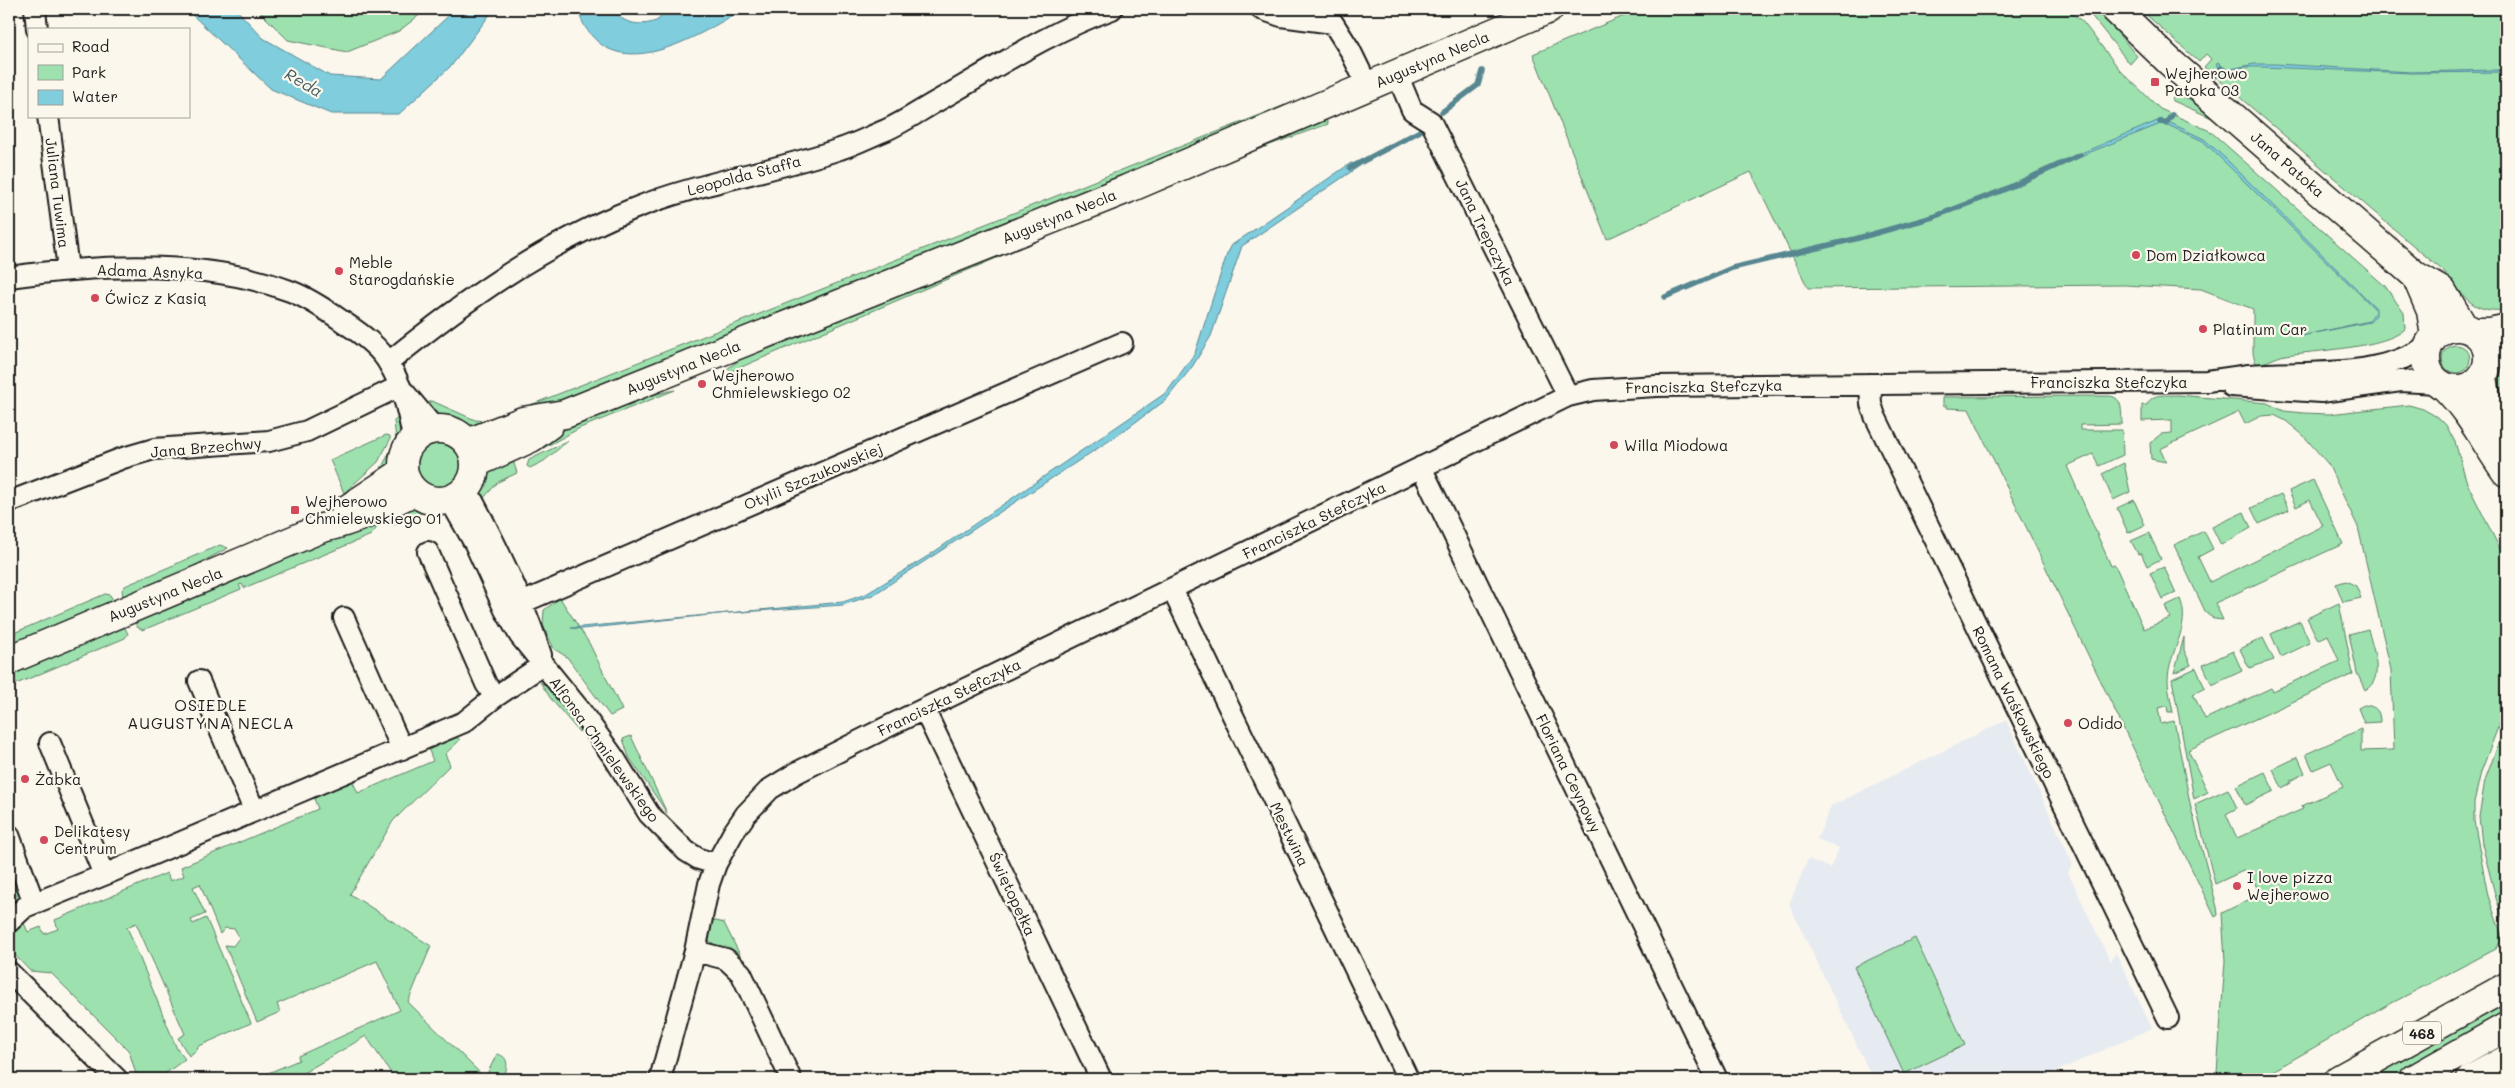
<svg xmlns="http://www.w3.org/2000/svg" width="2515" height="1088" font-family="Mali,sans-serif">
  <rect width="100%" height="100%" fill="#fbf7ec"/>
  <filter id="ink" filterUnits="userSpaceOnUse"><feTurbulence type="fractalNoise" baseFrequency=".02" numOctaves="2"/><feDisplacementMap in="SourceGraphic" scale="10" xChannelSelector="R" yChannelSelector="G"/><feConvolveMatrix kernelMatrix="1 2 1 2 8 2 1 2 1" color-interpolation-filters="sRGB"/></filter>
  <g filter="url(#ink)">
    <path fill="#e6ebf1" d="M2006 720 2073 864 2068 872 2110 961 2116 953 2152 1028 2040 1079H1873L1789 904 1808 859 1830 868 1839 848 1817 839 1831 806Z"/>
    <path fill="#9de2ae" stroke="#5c7f65" d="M257 9H427L399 31 347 52 288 40Z
      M1641 9H1992L1995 15 2008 9H2066L2082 21 2120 70 2160 109 2210 131 2385 286 2404 313 2405 329C2386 348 2313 351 2285 355 2275 357 2267 363 2256 364L2253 353V309L2201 289 2124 285 1808 288 1751 172 1607 239 1533 54Z
      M2086 9C2102 9 2126 44 2137 56L2130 64Z
      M2140 9H2506V310C2468 313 2465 295 2442 270L2204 67 2211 59 2206 54 2199 62Z
      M2177 93 2206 110 2221 122 2171 100Z
      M1285 105 1246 127 573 398 513 412Z
      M1326 120 1328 124 1231 159 1266 142Z
      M1130 201 732 371 727 369 750 352Z
      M2442 359a14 14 0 1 1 28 0a14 14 0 1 1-28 0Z
      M2506 362V398L2495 403 2494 376Z
      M675 390 580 428 538 451 524 454C562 429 601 409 646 397 655 395 667 391 675 390Z
      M2178 395 2267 403 2284 411 2303 413 2329 414 2409 405 2423 409 2439 418 2446 425 2455 442 2467 483 2506 561V706L2481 772 2474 802V821L2488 896 2501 933 2502 939 2496 949 2388 1005 2259 1079H2225V1075L2217 1073 2225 961 2222 913 2260 894 2250 873 2243 871 2215 884 2195 804 2228 789 2237 808 2226 814 2237 838 2303 809 2302 806 2343 787 2331 762 2313 770 2306 754 2361 729V751L2394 750 2391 670 2358 527 2328 464 2303 435 2286 421 2274 415 2261 416 2245 424 2239 412 2160 449 2166 462 2151 459 2150 443 2161 434 2172 433V420L2142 421V405H2147C2152 392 2166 396 2178 395Z
      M2109 396C2124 397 2121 413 2122 424L2080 425V430H2122L2123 455 2099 466 2093 454 2067 466 2111 566 2115 565 2144 629 2170 618 2165 606 2180 599C2192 627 2168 652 2168 680 2168 690 2171 701 2173 712H2168L2167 706 2158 708 2161 724 2174 721 2191 808 2217 907 2218 915 2215 917 1969 409 1947 408V406H1943V397Z
      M432 401 475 420 486 421 465 430 438 418 426 404Z
      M400 416 402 435 390 466 375 475 383 465 396 440 394 421Z
      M386 435 390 436V440L378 462 344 493 330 460Z
      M568 441 544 461 530 468 527 466 529 460Z
      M413 465a24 24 0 1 1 48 0a24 24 0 1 1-48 0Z
      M511 454 517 473 498 482 482 500C477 477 495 466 511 454Z
      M2124 463 2130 492 2113 500 2102 474Z
      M2313 480 2343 544 2215 603 2223 620 2214 619 2205 611 2174 545 2204 531 2213 549 2198 557 2210 582 2323 526 2310 500 2296 507 2289 491Z
      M2281 494 2289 510 2259 524 2251 508Z
      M2134 500 2145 525 2128 533 2117 508Z
      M408 505 431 509 394 525 384 520Z
      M2244 512 2251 528 2221 545 2212 527Z
      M373 520 376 529 371 535 244 588 242 584 239 585 241 589 143 630 137 627 135 622Z
      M2149 533 2161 559 2147 566 2141 553 2138 554 2131 541Z
      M220 545 228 548 164 582 123 596 122 590 125 586Z
      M2164 567 2176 593 2162 599 2150 573Z
      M2346 581 2356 586 2361 598 2343 602 2336 584Z
      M105 594 110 595 113 600 9 647V635Z
      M560 598 589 643 622 710 610 716 567 657 554 649 543 625 544 610Z
      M2339 603 2353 674 2188 750 2208 792 2194 799 2172 679 2196 668 2205 688 2193 694 2205 719 2271 688 2273 691 2339 661 2328 635 2318 640 2307 618Z
      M2300 621 2310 643 2281 657 2271 634Z
      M124 626 128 634 125 638 9 687V672Z
      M2368 629C2372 647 2386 679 2365 690L2357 673 2349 634Z
      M2184 637V650L2191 665 2174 673Z
      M2263 638 2274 660 2249 668 2240 649Z
      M2233 651 2242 671 2212 685 2203 665Z
      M540 682 551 689 581 727 579 732 551 699Z
      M2364 705C2376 706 2380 711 2380 722L2364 723 2358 708Z
      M2506 724V928L2496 898 2482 844 2479 817 2485 780Z
      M455 736 460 740 445 754 450 765 393 821 350 894 431 946 408 1002 485 1078 497 1054C511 1057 507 1069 503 1079H395L366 1036 293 1079H254L299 1060 298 1056 400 1010 377 961 277 1004 280 1012 257 1022 225 945 233 946 239 938 235 929 225 928 220 934 200 884 193 887 205 914 191 920 193 924 206 918 251 1023 197 1047 198 1049 189 1056 178 1038 185 1034 136 923 127 927 177 1049 185 1059 158 1079H141L136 1074 129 1051 51 973 30 971 11 951 10 947 14 940 9 935 23 921 28 932 41 927 44 934 58 929 55 920 167 873 170 881 184 876 181 867 318 809 313 796 352 780 358 793 433 761 428 748Z
      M631 736 667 813 629 757 623 739Z
      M2298 757 2305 773 2290 781 2291 783 2282 788 2273 769Z
      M2265 772 2274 791 2245 805 2236 786Z
      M9 858 21 890 9 908Z
      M708 919 724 923 740 955V960L709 941 707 935Z
      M1915 938 1965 1045 1904 1074 1854 967Z
      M2506 1001V1016L2392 1079H2362Z"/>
    <path fill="#7fcddd" stroke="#578690" d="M186 9H236L263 38 330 76 381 79 446 18 452 9H494L452 65 399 114H331L271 89Z
      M578 9H614C621 25 644 27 658 20L666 9H743C705 32 630 80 592 36 585 28 580 19 578 9Z
      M2218 62 2226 70 2254 64H2275L2411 72 2494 70H2506V72L2412 73 2262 67H2245L2225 72 2216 65Z
      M2162 119 2204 139 2226 159 2376 308V315L2370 322 2301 336 2369 321 2375 312 2374 308 2203 141 2163 123 2073 159 2072 157Z
      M1351 163 1361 165 1242 246 1211 336 1192 367 1166 400 1115 437 873 595 843 605 728 613 582 629 571 628 843 602 866 594 928 556 1167 392 1195 353 1227 254 1232 245Z"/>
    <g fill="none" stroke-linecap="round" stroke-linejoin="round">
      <path stroke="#578690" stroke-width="5.5" d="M2214 76 2221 68 2225 71
        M1442 112 1478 85 1482 71
        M2160 122 2166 123 2172 115
        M1350 168 1420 131
        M1665 297 1732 268 1855 239 1933 217 2001 191 2080 155"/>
      <g stroke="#1c1c1c" stroke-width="24">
        <path id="minor" d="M35 9 37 29
          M1261 9 1281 16 1333 23 1350 50 1368 87
          M1397 74 1412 110 1431 122 1568 396
          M48 116 68 269
          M9 277C95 265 206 259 290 291 309 298 328 311 345 323 360 333 380 347 389 364 403 386 409 414 413 439
          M389 362C464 301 542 245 633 209 700 182 772 172 840 149 856 144 871 136 886 130 904 122 921 110 939 100 995 68 1051 31 1112 9
          M1870 384 1871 404 1875 416 2168 1018
          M2231 386 2321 392 2401 381 2437 383
          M404 392 435 429
          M1421 467 1717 1079
          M467 490C495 542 523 598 541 655
          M450 500 475 544 505 610 520 636 580 710 615 759 649 814 686 851 699 859 716 864
          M9 502 123 458 154 449 269 441 307 431 400 386
          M428 552 486 684 495 697
          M1172 589 1408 1079
          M505 610 1122 343
          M344 618 402 749
          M199 681 254 810
          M924 709 1101 1079
          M50 743 104 875 464 722 495 697 544 664
          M9 835 34 903
          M9 922 25 907 104 875
          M695 951 726 959 741 973 791 1079
          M9 972 117 1079
          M660 1079 695 951 709 884 716 864 733 833 746 814 770 789 796 773 893 724 1568 396 1593 390 1656 386 2207 381C2221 379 2235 377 2249 375 2310 370 2375 380 2429 345"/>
      </g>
      <g stroke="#1c1c1c" stroke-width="31">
        <path id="secondary" d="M2115 9 2170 62 2416 276 2431 311 2435 336
          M2416 276 2442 291 2464 328
          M2426 358a31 31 0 1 1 62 0a31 31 0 1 1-62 0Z
          M2474 332H2490L2506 328
          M2483 377 2488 407 2506 458
          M2446 388C2470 412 2486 444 2506 472
          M403 465a36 36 0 1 1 72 0a36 36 0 1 1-72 0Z
          M468 443 523 421 565 414 1127 189 1549 9
          M476 463 531 438 549 425
          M346 510 403 472
          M9 660 322 528C355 521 383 507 413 492"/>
      </g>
      <g stroke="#1c1c1c" stroke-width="31">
        <path id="primary" d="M2339 1079 2506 987
          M2414 1079 2506 1027
          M2471 1079 2506 1060"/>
      </g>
      <use href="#minor" stroke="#fbf7ec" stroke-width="20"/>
      <use href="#secondary" stroke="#fbf7ec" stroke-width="28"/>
      <use href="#primary" stroke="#fbf7ec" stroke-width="28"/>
    </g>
  </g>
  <g fill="#d1495b" stroke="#fbf7ec" stroke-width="2">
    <rect x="2150" y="77" width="10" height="10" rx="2.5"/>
    <circle cx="2136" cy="255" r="5"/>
    <circle cx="339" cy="271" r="5"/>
    <circle cx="95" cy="298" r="5"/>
    <circle cx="2203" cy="329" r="5"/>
    <circle cx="702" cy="384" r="5"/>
    <circle cx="1614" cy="445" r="5"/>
    <rect x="290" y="505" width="10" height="10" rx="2.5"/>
    <circle cx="2068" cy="723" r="5"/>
    <circle cx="25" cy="779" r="5"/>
    <circle cx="44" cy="840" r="5"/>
    <circle cx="2237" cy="886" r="5"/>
  </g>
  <g text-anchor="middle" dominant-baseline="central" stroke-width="4.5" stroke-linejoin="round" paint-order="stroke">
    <rect fill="#fbf7ec" stroke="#5f5e5a" stroke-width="1" x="2403" y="1021.5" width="38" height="23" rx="4"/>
    <g font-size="14" font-weight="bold" fill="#1c1c1c">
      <text x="2422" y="1033">468</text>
    </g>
    <g font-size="15" fill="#1c1c1c" stroke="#fbf7ec">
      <text transform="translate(1432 59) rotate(-23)">Augustyna Necla</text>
      <text transform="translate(2288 164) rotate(41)">Jana Patoka</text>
      <text transform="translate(744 175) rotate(-15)">Leopolda Staffa</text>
      <text transform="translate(58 193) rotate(83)">Juliana Tuwima</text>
      <text transform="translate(1059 216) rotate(-22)">Augustyna Necla</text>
      <text transform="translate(1486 232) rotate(64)">Jana Trepczyka</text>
      <text transform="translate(150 271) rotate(2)">Adama Asnyka</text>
      <text transform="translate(683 367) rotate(-22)">Augustyna Necla</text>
      <text x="2109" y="382">Franciszka Stefczyka</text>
      <text transform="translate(1704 386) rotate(-1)">Franciszka Stefczyka</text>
      <text transform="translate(206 447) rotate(-5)">Jana Brzechwy</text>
      <text transform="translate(813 476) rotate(-23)">Otylii Szczukowskiej</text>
      <text transform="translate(1314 520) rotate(-26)">Franciszka Stefczyka</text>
      <text transform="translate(165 594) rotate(-22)">Augustyna Necla</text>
      <text transform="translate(949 697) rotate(-26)">Franciszka Stefczyka</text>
      <text transform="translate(2014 702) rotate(64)">Romana Waśkowskiego</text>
      <text transform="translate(605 749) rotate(54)">Alfonsa Chmielewskiego</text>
      <text transform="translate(1569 773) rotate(64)">Floriana Ceynowy</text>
      <text transform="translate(1290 834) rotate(64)">Mestwina</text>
      <text transform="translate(1013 894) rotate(65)">Świętopełka</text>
    </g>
    <g font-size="15" fill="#1c1c1c" stroke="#fbf7ec" text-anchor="start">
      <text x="2165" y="73">Wejherowo<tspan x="2165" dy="17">Patoka 03</tspan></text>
      <text x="2146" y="255">Dom Działkowca</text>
      <text x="349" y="262">Meble<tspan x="349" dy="17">Starogdańskie</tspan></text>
      <text x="105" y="298">Ćwicz z Kasią</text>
      <text x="2213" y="329">Platinum Car</text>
      <text x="712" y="375">Wejherowo<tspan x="712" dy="17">Chmielewskiego 02</tspan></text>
      <text x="1624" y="445">Willa Miodowa</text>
      <text x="305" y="501">Wejherowo<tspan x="305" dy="17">Chmielewskiego 01</tspan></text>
      <text x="2078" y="723">Odido</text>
      <text x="35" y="779">Żabka</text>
      <text x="54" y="831">Delikatesy<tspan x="54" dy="17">Centrum</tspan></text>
      <text x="2247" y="877">I love pizza<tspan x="2247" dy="17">Wejherowo</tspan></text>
    </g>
    <g font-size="16" font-style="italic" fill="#3f5a60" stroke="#fbf7ec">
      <text transform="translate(304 82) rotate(30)">Reda</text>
    </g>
    <g font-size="16" letter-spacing="1" fill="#1c1c1c" stroke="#fbf7ec">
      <text x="211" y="704">OSIEDLE<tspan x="211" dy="18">AUGUSTYNA NECLA</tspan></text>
    </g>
  </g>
  <rect width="2515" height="1088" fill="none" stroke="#fbf7ec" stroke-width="30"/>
  <rect x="15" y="15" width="2485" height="1058" fill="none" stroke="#1c1c1c" stroke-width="2" filter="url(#ink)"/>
  <rect x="28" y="28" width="162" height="90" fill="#fbf7ec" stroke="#a29f99"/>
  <rect x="38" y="44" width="25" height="8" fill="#fbf7ec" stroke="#a29f99"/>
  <text x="72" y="52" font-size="15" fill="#1c1c1c">Road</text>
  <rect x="38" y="65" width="25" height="15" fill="#9de2ae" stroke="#a29f99"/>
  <text x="72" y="78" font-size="15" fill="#1c1c1c">Park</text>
  <rect x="38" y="90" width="25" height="15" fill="#7fcddd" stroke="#a29f99"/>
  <text x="72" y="102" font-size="15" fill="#1c1c1c">Water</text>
</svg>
